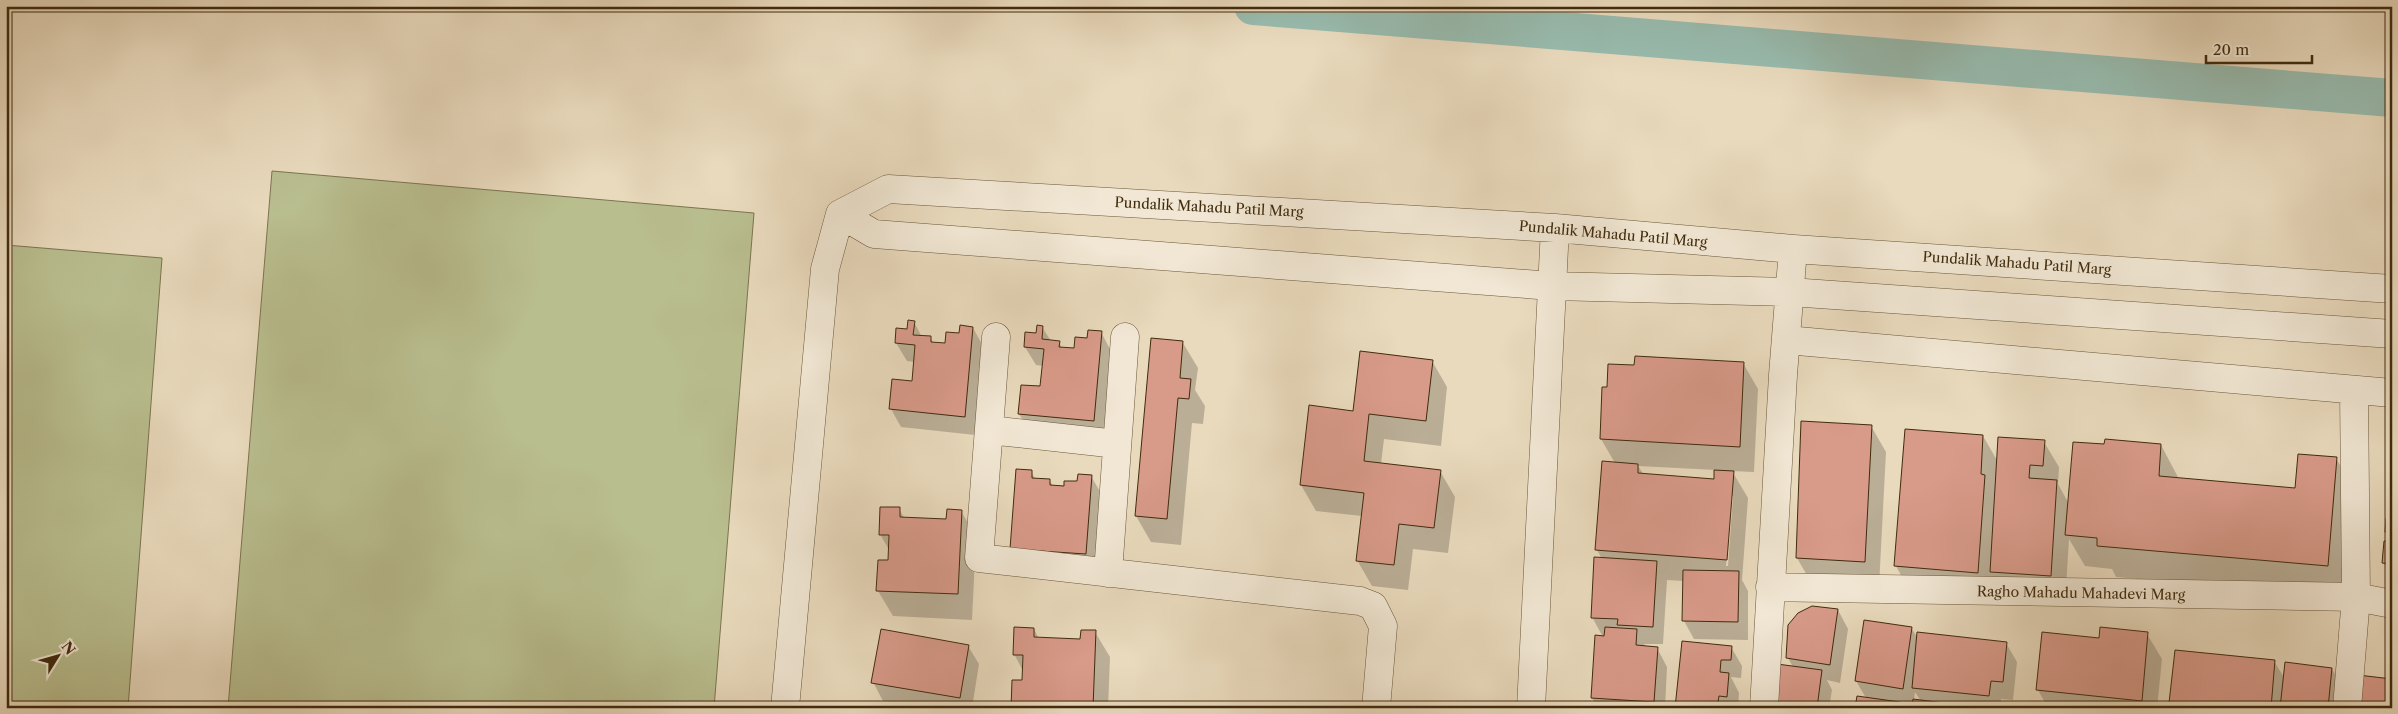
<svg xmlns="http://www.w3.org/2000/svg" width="2398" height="714" font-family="'Libre Caslon Text',serif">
  <rect width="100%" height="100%" fill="#e9dabd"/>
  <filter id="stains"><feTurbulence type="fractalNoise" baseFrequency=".004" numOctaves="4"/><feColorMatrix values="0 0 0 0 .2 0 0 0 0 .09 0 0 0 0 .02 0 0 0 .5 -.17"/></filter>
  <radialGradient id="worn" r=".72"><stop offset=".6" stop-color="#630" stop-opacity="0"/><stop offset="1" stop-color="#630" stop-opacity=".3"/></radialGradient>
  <path fill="#b9be8f" stroke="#7c744e" d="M272 171 754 213 714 708H228Z
    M6 245 162 258 128 708H6Z"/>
  <path fill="#0003" fill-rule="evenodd" d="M914 322 922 337H930L934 344H946L973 328 983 346 975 435 901 427 891 409 913 383 915 362 907 361 896 343Z
    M1042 327 1051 341 1059 342 1062 348 1075 349 1101 332 1111 351 1104 439 1030 432 1019 414 1042 388 1043 366 1036 365 1025 347Z
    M1152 339 1183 343 1198 368 1195 390 1205 406 1203 424 1192 423 1181 545 1151 542 1136 516Z
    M1432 361 1447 387 1441 446 1384 439 1381 464 1440 471 1455 497 1448 553 1413 549 1408 590 1372 586 1357 560 1362 516 1316 511 1301 485 1354 412Z
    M1743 363 1758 389 1754 472 1732 471 1748 498 1742 580 1748 591V640L1694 639 1684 621V581L1667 580 1663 644H1644L1646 647 1657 648 1667 667 1665 708H1598L1592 698 1603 637 1592 617 1602 559 1597 550 1615 463 1601 439 1609 389 1635 366ZM1638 466 1716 470 1715 481 1644 475ZM1731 496H1733L1728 566H1726Z
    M1871 426 1886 452 1879 587 1812 584 1797 558Z
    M1983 436 1998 462 2044 442 2059 467 2058 484 2069 504 2161 445 2179 479 2297 490 2336 458 2354 490 2345 597 2116 577 2112 569 2085 566 2069 539 2065 602 2006 597 1994 577 1992 598 1910 592 1896 566Z
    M1031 472 1036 480 1050 481 1053 486 1066 487 1091 476 1106 502 1100 580 1026 574Z
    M899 509 905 519 947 520 961 511 976 537 972 620 893 616 878 591 889 561V550L880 534Z
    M2392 519V542L2386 532Z
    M2392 543V577L2383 562Z
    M1838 610 1848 629 1840 683 1827 680 1832 690 1829 708H1772L1793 667 1788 658Z
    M1034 629 1039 639 1082 640 1095 632 1110 657 1108 708H1012L1023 682V671L1014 654Z
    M1912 629 1918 639 2006 643 2017 662 2013 700 2001 699 2000 708H1913L1900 705 1902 708H1857L1866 698 1856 681ZM1915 692 1921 701 1914 700Z
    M2043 633 2100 639 2147 634 2162 659 2157 708H2048L2038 690Z
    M968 646 979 664 972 708H923L883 701 873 682Z
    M1731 647 1742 666 1741 678 1731 677 1739 693 1738 708H1677Z
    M2274 661 2285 679 2332 669 2342 687 2340 708H2173L2171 703Z"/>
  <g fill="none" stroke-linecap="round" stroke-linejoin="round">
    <path stroke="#98bbae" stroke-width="38" d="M1253 6 2392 98"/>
  </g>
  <path fill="#d89a89" stroke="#402b0d" d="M908 320 915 321 913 335 931 336V342L945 343 946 332 959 333 960 325 973 327 965 417 889 409 892 379 912 381 915 345 895 343 896 328 907 329Z
    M1037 325 1043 326 1042 339 1060 341 1059 347 1074 348 1075 337 1087 338 1088 330 1102 331 1094 421 1018 414 1021 385 1040 386 1044 349 1024 347 1025 332 1036 333Z
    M1151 338 1183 341 1180 378 1191 379 1189 399 1178 398 1167 519 1135 516Z
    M1360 351 1433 360 1426 421 1369 414 1364 461 1441 470 1434 528 1399 524 1394 565 1356 561 1364 493 1300 485 1309 405 1353 411Z
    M1635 356 1744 362 1740 447 1600 439 1602 387H1607L1608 364 1634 365Z
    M1801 421 1872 425 1865 562 1796 558Z
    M1905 429 1983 435 1981 474 1985 475 1978 573 1894 566Z
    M1998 437 2045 440 2043 466 2030 465 2029 478 2057 480 2051 576 1990 572Z
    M2105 439 2161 444 2159 476 2295 488 2298 454 2337 457 2328 566 2097 546V538L2065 535 2073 442 2104 444Z
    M1602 461 1638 464V473L1714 479V470L1734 471 1727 560 1595 550Z
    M1016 469 1032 470V478L1050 479V485L1064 486V481H1077L1078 474 1092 475 1086 554 1010 549Z
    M880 507H900V517L946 519 947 509 962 510 958 594 876 591 878 560H888L889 535H879Z
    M2386 518H2392V533L2385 532Z
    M2384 541 2392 542V564L2382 563Z
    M1594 557 1657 561 1653 627 1617 625 1618 619 1591 618Z
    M1683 570 1739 571 1738 622 1682 621Z
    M1812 606 1838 609 1830 665 1786 658 1788 625 1798 613Z
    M1864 620 1912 627 1903 689 1855 681Z
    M1014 627 1034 628V637L1080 639 1081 630H1096L1093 708H1011L1012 680H1022L1023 655H1013Z
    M1605 627 1637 629 1636 645 1658 647 1654 702 1591 698 1595 635 1604 636Z
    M2100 627 2148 632 2142 701 2036 690 2042 632 2099 638Z
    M881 629 969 645 960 698 871 683Z
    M1917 632 2007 642 2003 682 1991 681 1989 696 1912 688Z
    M1682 641 1732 646 1731 660H1721L1720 672 1729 673 1727 697 1719 696 1717 708H1675Z
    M2175 650 2275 660 2271 708H2211L2169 703Z
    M2285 662 2332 668 2328 708H2280Z
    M1777 664 1822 670 1817 708H1771Z
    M2358 675 2392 679V708H2354Z
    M1857 696 1900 702 1899 708H1855Z
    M1913 699 1952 704V708H1912Z"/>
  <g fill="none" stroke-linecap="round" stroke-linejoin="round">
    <g stroke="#6a5739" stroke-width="29">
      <path id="minor" d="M840 214 888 189 1555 228 1793 249 2392 289
        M840 214 874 234 1552 286 1790 292 2392 334
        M996 337 979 558 1360 601 1373 606 1383 626 1376 708
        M1786 340 2392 393
        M989 430 1117 444
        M1108 573 1125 337
        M1770 587 2356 597 2392 604
        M785 708 825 269 840 214
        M1531 708 1555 228
        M1764 708 1783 375 1793 249
        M2347 708 2356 597 2354 390"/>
    </g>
    <use href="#minor" stroke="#f1e7d4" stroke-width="28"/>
  </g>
  <g text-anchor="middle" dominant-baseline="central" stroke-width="4.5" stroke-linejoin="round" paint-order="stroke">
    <g font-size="14" fill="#402b0d" stroke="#f1e7d4">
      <text transform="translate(1209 207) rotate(3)">Pundalik Mahadu Patil Marg</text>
      <text transform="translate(1613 234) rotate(5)">Pundalik Mahadu Patil Marg</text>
      <text transform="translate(2017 263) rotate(4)">Pundalik Mahadu Patil Marg</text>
      <text transform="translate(2081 593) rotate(1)">Ragho Mahadu Mahadevi Marg</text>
    </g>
  </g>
  <rect width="2398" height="714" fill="none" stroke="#e9dabd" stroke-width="25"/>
  <rect x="8" y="8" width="2383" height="699" fill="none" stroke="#402b0d" stroke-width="2.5"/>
  <rect x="12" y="12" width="2373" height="689" fill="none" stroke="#402b0d"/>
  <g transform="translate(58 656) rotate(53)" stroke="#f1e7d4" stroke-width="4" paint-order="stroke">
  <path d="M0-4L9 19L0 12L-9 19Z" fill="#402b0d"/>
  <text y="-8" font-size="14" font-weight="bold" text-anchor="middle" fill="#402b0d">N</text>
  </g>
  <path d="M2206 55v8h106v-8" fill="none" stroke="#402b0d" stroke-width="2.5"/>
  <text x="2213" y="55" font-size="15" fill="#402b0d" stroke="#f1e7d4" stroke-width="4" paint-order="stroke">20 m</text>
  <rect width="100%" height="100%" filter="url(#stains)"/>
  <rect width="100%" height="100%" fill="url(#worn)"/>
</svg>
